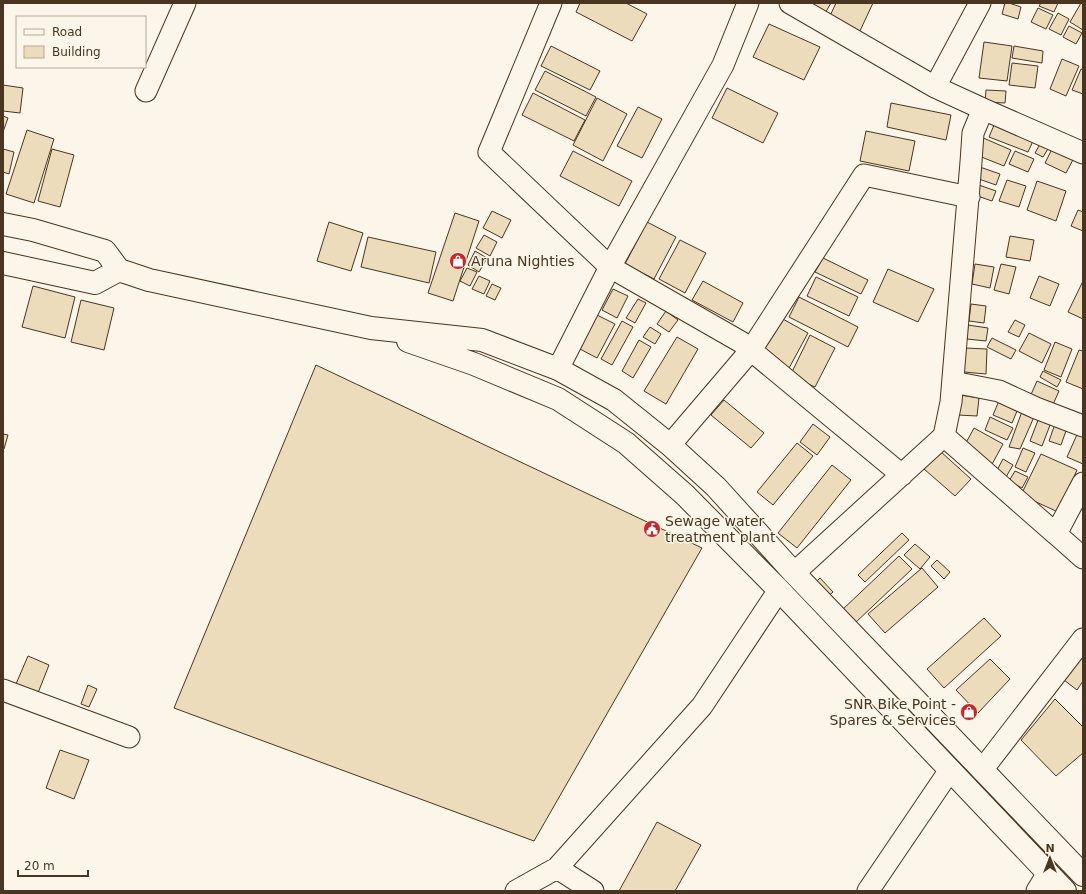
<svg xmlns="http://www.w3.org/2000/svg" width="1086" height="894" font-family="'DejaVu Sans',sans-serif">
  <rect width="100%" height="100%" fill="#fbf6e9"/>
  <path fill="#ecdcbc" stroke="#4a3520" d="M580 3H626L647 14 632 41 576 12Z
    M802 3H831L824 15Z
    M836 3H873L859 33 829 18Z
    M1005 3H1009L1021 7 1018 19 1002 14Z
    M1041 3H1058L1054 12 1039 6Z
    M1081 3H1083V30L1070 22Z
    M1038 8 1053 15 1046 29 1031 22Z
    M1058 13 1069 19 1061 35 1049 29Z
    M769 24 820 47 804 80 753 57Z
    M1069 26 1082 33 1076 44 1063 37Z
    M984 42 1012 46 1007 81 979 78Z
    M551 46 600 71 590 90 541 66Z
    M1014 46 1043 51 1042 63 1012 58Z
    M1062 59 1079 66 1066 96 1050 89Z
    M1012 63 1038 66 1035 88 1009 85Z
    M1081 69 1083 70V94L1072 90Z
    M545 71 596 97 586 116 535 90Z
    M3 85 23 88 20 113 3 111Z
    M727 88 778 113 763 143 712 118Z
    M986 90 1006 91 1005 103 985 102Z
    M533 93 585 120 574 141 522 115Z
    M597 98 627 114 603 161 573 145Z
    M891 103 951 115 946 140 887 127Z
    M638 107 662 119 642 158 617 146Z
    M3 116 8 118 3 132Z
    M994 125 1033 141 1028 152 989 137Z
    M27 130 54 139 34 203 6 194Z
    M866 131 915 141 909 171 860 161Z
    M981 137 1011 150 1004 166 974 154Z
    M1044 137 1052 142 1043 157 1035 153Z
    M1055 143 1076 154 1066 173 1045 163Z
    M3 149 14 152 9 174 3 172Z
    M52 149 74 155 60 207 38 201Z
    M573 151 632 181 619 206 560 176Z
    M1015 151 1034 159 1028 172 1009 164Z
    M977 166 1000 174 996 185 973 177Z
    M1007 180 1026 186 1019 207 999 201Z
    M1037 181 1066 191 1056 221 1027 210Z
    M973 183 996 191 992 201 969 193Z
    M1078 210 1083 212V231L1071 226Z
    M492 211 511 220 502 238 483 228Z
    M455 213 479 221 453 301 428 293Z
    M329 222 363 233 351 271 317 261Z
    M647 222 676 237 654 279 625 264Z
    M484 235 497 242 490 256 476 248Z
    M1010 236 1034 240 1030 261 1006 257Z
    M368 237 436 252 429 283 361 267Z
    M680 240 706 253 685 293 659 279Z
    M475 251 487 258 479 272 468 265Z
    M823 258 868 280 861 294 815 272Z
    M975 264 994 267 990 288 972 284Z
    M1001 264 1016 267 1009 294 994 290Z
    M467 268 477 272 470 286 460 281Z
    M888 269 934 289 918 322 873 302Z
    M479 276 490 281 484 294 472 289Z
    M1039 276 1059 284 1050 306 1030 298Z
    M816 277 858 297 849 316 807 296Z
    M703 281 743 303 733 322 692 300Z
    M1083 281V319L1068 312Z
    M492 284 501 288 495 300 486 296Z
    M33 286 75 297 65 338 22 327Z
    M613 289 628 296 617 318 602 310Z
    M799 297 858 327 848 347 789 317Z
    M638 299 646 303 635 323 626 318Z
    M81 300 114 308 104 350 71 342Z
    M971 304 986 306 984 323 969 321Z
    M666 311 678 320 669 332 657 324Z
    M597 315 615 324 597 358 580 349Z
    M781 318 808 333 788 370 761 355Z
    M1015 320 1025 325 1019 337 1008 332Z
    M622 321 633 327 612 365 601 359Z
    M968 325 988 328 986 341 967 339Z
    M650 327 661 334 655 344 643 337Z
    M1029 333 1051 344 1042 363 1019 351Z
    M810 335 835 348 815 387 790 376Z
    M677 337 698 349 666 404 644 391Z
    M992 338 1016 350 1011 359 987 347Z
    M639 340 651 347 633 378 622 371Z
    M1055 342 1072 349 1061 377 1044 370Z
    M965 348 987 349 986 374 964 372Z
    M1079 350 1083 351V389L1066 382Z
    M316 365 702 548 534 841 174 708Z
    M1043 371 1061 380 1057 387 1040 377Z
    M1037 381 1059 391 1051 409 1029 399Z
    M960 395 979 398 977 416 958 415Z
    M1001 396 1020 404 1012 423 993 415Z
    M724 400 764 433 751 448 711 415Z
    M1024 406 1037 410 1020 449 1009 447Z
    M1040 415 1052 420 1042 446 1030 441Z
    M990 417 1013 428 1007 440 985 430Z
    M1056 421 1068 425 1061 445 1049 441Z
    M813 424 830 437 817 455 800 442Z
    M974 428 1003 444 990 468 961 452Z
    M1079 430 1083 432V464L1067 457Z
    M3 434 8 435 4 449H3Z
    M797 443 813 456 773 505 757 492Z
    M1023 448 1035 453 1026 472 1015 467Z
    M940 451 971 479 955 496 924 469Z
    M1041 454 1077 470 1058 512 1021 495Z
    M1003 459 1013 465 1006 477 996 472Z
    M832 465 851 480 797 548 778 533Z
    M1015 471 1028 477 1022 488 1009 481Z
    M902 533 909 540 865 582 858 575Z
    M915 544 930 557 920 569 904 555Z
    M899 556 912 569 854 624 841 611Z
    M937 560 950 572 944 579 931 566Z
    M922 568 938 587 885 633 868 614Z
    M820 578 833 592 827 597 815 583Z
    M984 618 1001 636 944 688 927 669Z
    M1083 655V681L1077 690 1064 680Z
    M28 656 49 665 38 693 16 684Z
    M990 659 1010 679 978 713 956 690Z
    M88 685 97 689 89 707 81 704Z
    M1055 699 1083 727V753L1056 776 1021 740Z
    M60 750 89 760 74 799 46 788Z
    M657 822 701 845 675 891H619Z"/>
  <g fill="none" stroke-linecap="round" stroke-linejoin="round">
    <g stroke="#4a3520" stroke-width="23">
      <path id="minor" d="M551 3 489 152 610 267 741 342 902 475
        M790 3 935 87 983 109
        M935 87 980 3
        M146 91 185 3
        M558 369 610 267 723 65 748 3
        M953 382 999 391 1036 408 1083 426
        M670 445 751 350 864 175 969 197
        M1083 483 1056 534 1083 558
        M1056 534 944 436 951 402 971 162 973 133 983 109 1083 153
        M794 573 944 436
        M3 690 129 737
        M982 770 1083 639
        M557 868 593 891
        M516 891 557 868 702 706 779 590
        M868 891 950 770
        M1037 891 1048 873"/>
    </g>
    <g stroke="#4a3520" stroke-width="24">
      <path id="primary" d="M3 224 33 230 105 251 119 270 149 280 371 328 482 340 558 369 614 400 670 445 716 487 794 573 1083 875
        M3 263 95 283 119 270
        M408 341 474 364 558 399 626 443 685 495 779 590 1065 891"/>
    </g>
    <use href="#minor" stroke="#fbf6e9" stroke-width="21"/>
    <use href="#primary" stroke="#fbf6e9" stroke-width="22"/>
  </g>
  <defs>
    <g id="shop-disc" transform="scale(0.9)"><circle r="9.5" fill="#c62828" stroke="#fbf6e9"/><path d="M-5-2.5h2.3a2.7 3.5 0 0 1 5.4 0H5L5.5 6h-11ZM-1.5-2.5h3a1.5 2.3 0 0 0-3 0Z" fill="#fff"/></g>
    <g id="civic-disc" transform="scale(0.9)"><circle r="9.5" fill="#c62828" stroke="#fbf6e9"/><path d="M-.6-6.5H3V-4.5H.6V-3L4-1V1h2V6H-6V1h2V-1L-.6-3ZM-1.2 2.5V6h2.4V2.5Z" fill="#fff"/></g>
  </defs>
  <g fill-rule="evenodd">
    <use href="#shop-disc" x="458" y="261"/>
    <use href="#civic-disc" x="652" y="529"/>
    <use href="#shop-disc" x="969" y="712"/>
  </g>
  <g text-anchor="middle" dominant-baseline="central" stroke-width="3" stroke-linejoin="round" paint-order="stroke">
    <g font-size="14" fill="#4a3520" stroke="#fbf6e9" text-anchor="start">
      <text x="471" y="261">Aruna Nighties</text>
      <text x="665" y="521">Sewage water<tspan x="665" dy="16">treatment plant</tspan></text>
      <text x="956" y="704" text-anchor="end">SNR Bike Point -<tspan x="956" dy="16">Spares &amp; Services</tspan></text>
    </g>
  </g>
  <rect width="1086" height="894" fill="none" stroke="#4a3520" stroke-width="8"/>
  <rect x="16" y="16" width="130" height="52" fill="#fbf6e9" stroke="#b4a999"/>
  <rect x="24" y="29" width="20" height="6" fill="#fbf6e9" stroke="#b4a999"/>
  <text x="52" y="36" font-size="12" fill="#4a3520">Road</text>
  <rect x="24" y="46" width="20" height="12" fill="#ecdcbc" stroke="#b4a999"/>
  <text x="52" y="56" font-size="12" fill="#4a3520">Building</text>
  <g transform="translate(1050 858)" stroke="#fbf6e9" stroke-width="3" paint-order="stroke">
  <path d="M0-3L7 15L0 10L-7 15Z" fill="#4a3520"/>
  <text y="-6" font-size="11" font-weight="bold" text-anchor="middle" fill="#4a3520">N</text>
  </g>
  <path d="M18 870v6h70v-6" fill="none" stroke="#4a3520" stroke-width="2"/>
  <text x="24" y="870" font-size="12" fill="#4a3520" stroke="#fbf6e9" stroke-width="3" paint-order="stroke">20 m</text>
</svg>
